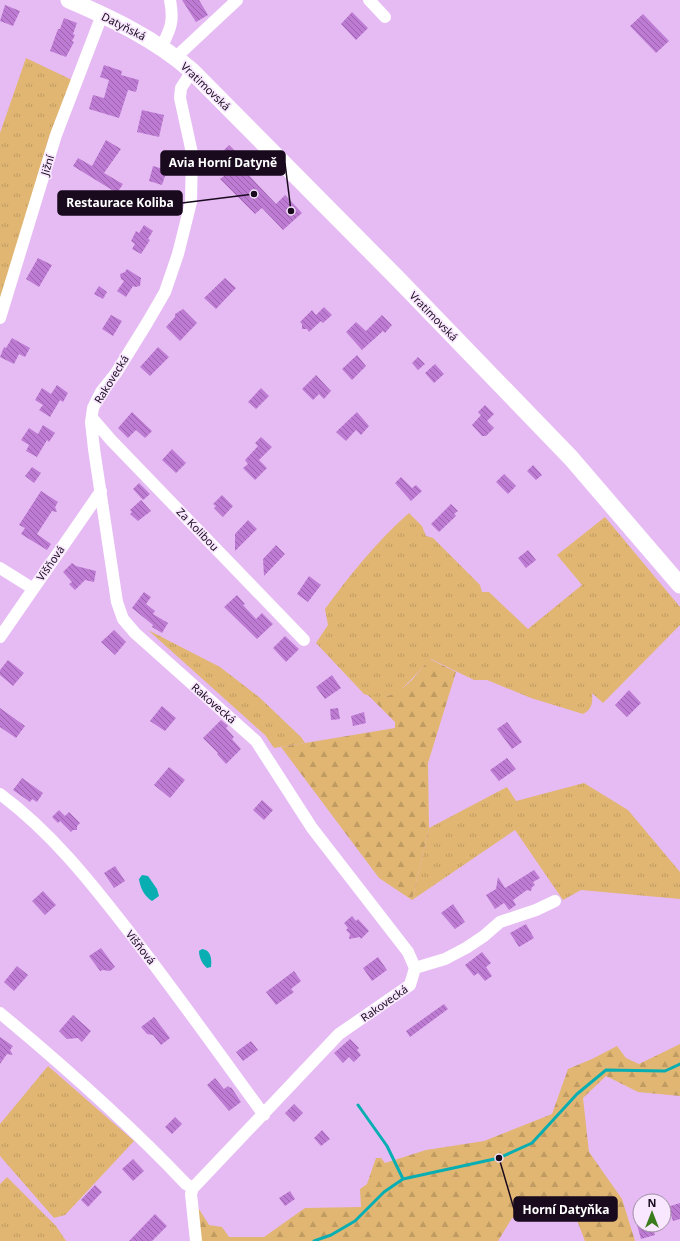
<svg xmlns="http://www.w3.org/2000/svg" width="680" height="1241" font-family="'Noto Sans',sans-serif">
  <defs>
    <pattern id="grass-tufts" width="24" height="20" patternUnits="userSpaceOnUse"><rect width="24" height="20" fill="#e1b672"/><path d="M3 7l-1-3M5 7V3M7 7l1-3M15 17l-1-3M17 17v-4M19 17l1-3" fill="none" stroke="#c09b62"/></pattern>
    <pattern id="forest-firs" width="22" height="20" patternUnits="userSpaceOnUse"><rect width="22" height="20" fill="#e1b672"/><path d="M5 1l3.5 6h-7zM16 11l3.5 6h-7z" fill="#c09b62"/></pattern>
    <pattern id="building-back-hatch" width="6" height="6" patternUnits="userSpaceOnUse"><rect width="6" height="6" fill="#be7bd3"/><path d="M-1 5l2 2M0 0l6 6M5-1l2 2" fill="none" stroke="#9a63ab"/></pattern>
  </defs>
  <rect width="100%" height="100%" fill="#e6bbf4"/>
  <path fill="url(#grass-tufts)" d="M26 58 72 80 49 137 0 304V133Z
    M409 513 422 526 426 536 433 538 480 585 482 592H489L528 629 582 585 557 555 605 517 680 607V625L603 703 592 693C593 702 592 710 583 714L531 698 487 680H474L431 659 398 693 384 697H373L364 694 316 643 328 625 325 609C350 575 377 541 409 513Z
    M148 630 220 667 259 697 301 737 305 743 274 748 265 735Z
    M584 783 628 810 680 872V899L581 890 563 900 515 830 412 900 429 828 507 787 516 801Z
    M48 1066 134 1141 65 1215 54 1218 0 1156V1124Z
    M7 1177 56 1226 66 1241H0V1184Z"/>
  <path fill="url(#forest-firs)" d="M430 659 456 672 428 763 429 828 412 900 379 878 281 747 395 728V722L368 695C397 704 413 678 430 659Z
    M680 1044V1096L638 1092 606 1076 583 1098 589 1152 622 1199 635 1241H585L570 1202 512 1218 498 1241H200L196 1217 199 1209 209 1225 222 1227 229 1237H264L305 1208 361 1207 360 1189 367 1184 376 1158H381L385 1163 426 1150 484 1141 552 1114 568 1069 592 1059 617 1046 626 1058 639 1064Z"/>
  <path fill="#09aeb2" d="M142 875 148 876 157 889 159 896 152 901C144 896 140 887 139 879Z
    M202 949C211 950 212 959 211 967L207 968C202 964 199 957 199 951Z"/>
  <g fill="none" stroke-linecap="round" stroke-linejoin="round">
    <path stroke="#09aeb2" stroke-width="3" d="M358 1105 387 1146 403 1179
      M314 1241 331 1235 355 1221 384 1192 403 1179 499 1158 532 1143 577 1094 606 1070 665 1071 680 1064"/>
  </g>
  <path fill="url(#building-back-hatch)" d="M182 0H199L208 15 196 22Z
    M5 5 20 11 13 26 0 21Z
    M352 12 368 28 356 40 341 24Z
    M643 14 669 41 656 53 630 26Z
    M64 18 77 23 73 34 75 35 72 41 74 42 66 57 50 51 58 29H60Z
    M104 65 122 71 121 75 139 80 136 92 128 90 119 118 89 109 93 95 104 98 109 80 100 77Z
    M142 110 164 115 159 137 137 132Z
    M106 140 121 149 104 173 123 184 117 193 73 166 78 158 92 166Z
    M229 145 249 165 244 170 276 204 285 195 302 213 283 230 262 208 255 214 220 179 224 176 215 163 218 160 216 158Z
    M153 166 167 170 162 185 149 181Z
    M144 225 153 231 148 239 150 240 141 254 132 249 135 244 131 241 136 231 139 233Z
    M38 258 52 265 39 287 26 279Z
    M127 269 141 278 140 286 135 287 133 286 126 297 117 291 124 281 121 279 120 274 125 272Z
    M225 278 236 288 216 309 204 298Z
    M99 286 107 292 103 299 94 294Z
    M324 307 332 315 323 323 321 321 309 332 307 329H302V324L300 322 312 310 316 315Z
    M183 309 197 323 180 341 166 327 175 317V314Z
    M111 315 122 321 113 336 102 329Z
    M382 315 392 325 385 333 383 331 362 350 346 332 356 322 366 331Z
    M12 338 30 348 25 357 19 354 14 364 0 357 4 347 6 348Z
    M158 347 169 357 150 376 140 367Z
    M357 355 366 366 352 380 342 369Z
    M418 357 425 364 418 370 412 363Z
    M435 364 444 374 434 383 425 373Z
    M316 375 331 391 324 399 319 394 313 400 302 389Z
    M57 385 68 393 63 402 60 400 50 417 39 410 43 405 35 400 42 388 51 394Z
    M261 388 269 396 256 409 248 402Z
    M485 405 494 414 487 421 494 428 486 436H482L472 425 481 415 478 412Z
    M132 412 152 431 145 438 136 430 128 438 118 428Z
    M357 412 369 426 361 435 356 430 346 441 336 432Z
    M43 425 55 433 49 442 47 440 37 457 26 451 29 445 21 440 29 428 38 434Z
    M261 437 272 447 259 460 267 468 255 480 243 468 248 464 245 460 258 446 255 443Z
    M172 449 186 463 176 473 162 460Z
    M533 465 542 475 536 480 527 471Z
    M32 467 41 473 34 483 25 476Z
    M504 474 516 486 508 494 496 482Z
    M401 477 412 488 416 485 422 491 411 501 395 483Z
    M139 483 150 494 143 500 133 489Z
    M41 491 58 502 55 507 57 512 52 511 37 534 51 544 47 550 21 534 25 528 19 525Z
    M222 495 233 506 223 517 214 508 216 506 213 504Z
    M141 500 151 511 138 521 130 514 132 512 130 510Z
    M451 504 458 511 454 514 456 516 439 532 431 524Z
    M248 520 257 529 235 551V534Z
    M276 545 285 554 264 576 263 559Z
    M528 550 536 560 526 568 518 558Z
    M72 563 76 566 96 571 94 582 85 580 75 590 69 584 72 582 63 572Z
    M309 576 321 585 308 602 297 594Z
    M144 592 151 597 146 604 155 611 153 614 168 623 162 633 152 627 153 625 132 608Z
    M237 595 245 604 243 605 256 619 262 613 273 624 257 639 224 607Z
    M114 630 126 642 115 655 101 642Z
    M285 636 299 649 286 662 273 648Z
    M8 660 24 673 13 686 0 675V670Z
    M332 675 341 688 325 699 316 687Z
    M629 690 641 703 627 717 615 705Z
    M162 706 176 718 165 731 150 721Z
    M0 708 25 726 16 738 0 727Z
    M338 708 340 719 331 720 330 709Z
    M364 712 366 723 353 726 351 716Z
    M221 720 228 726 226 728 234 737 232 739 241 749 226 764 217 754 218 753 203 738Z
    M507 722 522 742 512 749 497 729Z
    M507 758 516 769 499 781 490 770Z
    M169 767 185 780 170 798 154 785Z
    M22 778 43 793 37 802 32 799 30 802 13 790Z
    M262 800 273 810 264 820 253 810Z
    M59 810 65 816 69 812 80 823 77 826V830H73L71 832 60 821 58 823 52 817Z
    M115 866 125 881 114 888 104 873Z
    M534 870 540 878 533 882 535 885 532 887 531 891 527 890 513 900 516 905 509 910 504 903 495 909 486 895 496 889 498 877 505 888Z
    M43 891 56 905 45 915 32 901Z
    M453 904 465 922 455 929 441 913Z
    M352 916 356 921 358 919 369 931 361 939 360 937 349 939 350 934 346 930 348 928 344 923Z
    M526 924 534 938 519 947 510 933Z
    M101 948 115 967 110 971 103 970 100 971 89 956Z
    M482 952 491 963 486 967 492 976 485 981 478 973 474 976 465 965Z
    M378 957 387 970 372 981 363 968Z
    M17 966 28 975 14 991 4 982Z
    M294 971 301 981 291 989 294 992 276 1005 266 992Z
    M444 1004 448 1009 410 1037 406 1031Z
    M73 1015 91 1031 82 1042 78 1038 67 1039 59 1031Z
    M154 1017 170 1038 161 1045 153 1035 147 1034 141 1027Z
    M0 1037 13 1046 10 1050 13 1055 7 1054 0 1064Z
    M350 1039 359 1048 357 1050 361 1055 354 1062 349 1057 343 1063 334 1053Z
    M251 1041 258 1050 243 1061 236 1052Z
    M215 1078 224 1089 228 1086 230 1088 231 1087 241 1102 229 1111 207 1085Z
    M294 1104 303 1113 294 1122 285 1113Z
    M175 1117 182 1124 172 1134 165 1127Z
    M322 1130 330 1139 321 1146 314 1138Z
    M133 1159 144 1171 133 1181 122 1169Z
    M95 1185 102 1192 88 1207 81 1200Z
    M290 1191 295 1199 285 1206 279 1198Z
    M680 1203V1219L673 1221 671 1215 664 1217V1208Z
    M155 1214 167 1226 152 1241H129Z
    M637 1225H652L655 1235 641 1239Z"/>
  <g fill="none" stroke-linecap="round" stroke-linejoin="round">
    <path stroke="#fff" stroke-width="12" d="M369 0 385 17
      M162 46C171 28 174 21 170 0
      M176 57 237 0
      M192 71 181 88 180 98 192 153 191 202 178 254 165 292 147 323 116 373 101 392 93 408 91 422 94 449 117 602 123 619 135 633 256 741 312 828 408 952 415 968 410 985 339 1034 193 1188 191 1194 196 1241
      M0 318 56 135 102 15
      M92 418 111 440 304 640
      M0 568 32 588
      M0 637 101 491
      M0 794C50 831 89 880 127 929 174 990 218 1052 264 1115
      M415 968 445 959 466 948 484 936 500 922 536 910 555 901
      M0 1013C65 1067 128 1123 186 1184L193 1188"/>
    <path stroke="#fff" stroke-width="17" d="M69 0C113 19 155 39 192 71L399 280 571 458 680 585"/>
  </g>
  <g text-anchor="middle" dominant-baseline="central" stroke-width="3.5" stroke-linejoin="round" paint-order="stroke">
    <g font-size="11" fill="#190a1d" stroke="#f8e7fe">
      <text transform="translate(124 26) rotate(27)">Datyňská</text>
      <text transform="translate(206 86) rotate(44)">Vratimovská</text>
      <text transform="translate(47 165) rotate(-73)">Jižní</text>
      <text transform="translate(434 316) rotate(46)">Vratimovská</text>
      <text transform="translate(111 379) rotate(-58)">Rakovecká</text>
      <text transform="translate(198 529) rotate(46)">Za Kolibou</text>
      <text transform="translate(50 563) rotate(-55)">Višňová</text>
      <text transform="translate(214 703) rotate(41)">Rakovecká</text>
      <text transform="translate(141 947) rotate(52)">Višňová</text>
      <text transform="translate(384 1003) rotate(-35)">Rakovecká</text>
    </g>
  </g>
  <path fill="none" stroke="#190a1d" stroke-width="1.5" d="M291 211L285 163M254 194L182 203M499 1158L514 1209"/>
  <g fill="#190a1d" stroke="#f8e7fe" stroke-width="1.5">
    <circle cx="291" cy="211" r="4"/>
    <circle cx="254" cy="194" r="4"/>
    <circle cx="499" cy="1158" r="4"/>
  </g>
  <g fill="#190a1d" stroke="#190a1d" stroke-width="1.5">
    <rect x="161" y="151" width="124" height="24" rx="4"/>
    <rect x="58" y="191" width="124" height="24" rx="4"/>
    <rect x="514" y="1197" width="103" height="24" rx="4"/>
  </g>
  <g font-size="12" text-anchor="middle" font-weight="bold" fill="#fff">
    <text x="223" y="167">Avia Horní Datyně</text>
    <text x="120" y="207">Restaurace Koliba</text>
    <text x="566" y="1214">Horní Datyňka</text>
  </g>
  <g transform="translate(652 1213)"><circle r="19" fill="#f8e7fe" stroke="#9f8fa4"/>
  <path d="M0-3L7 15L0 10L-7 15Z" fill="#3a7b1b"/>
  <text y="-6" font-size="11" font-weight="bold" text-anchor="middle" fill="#190a1d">N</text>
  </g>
</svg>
